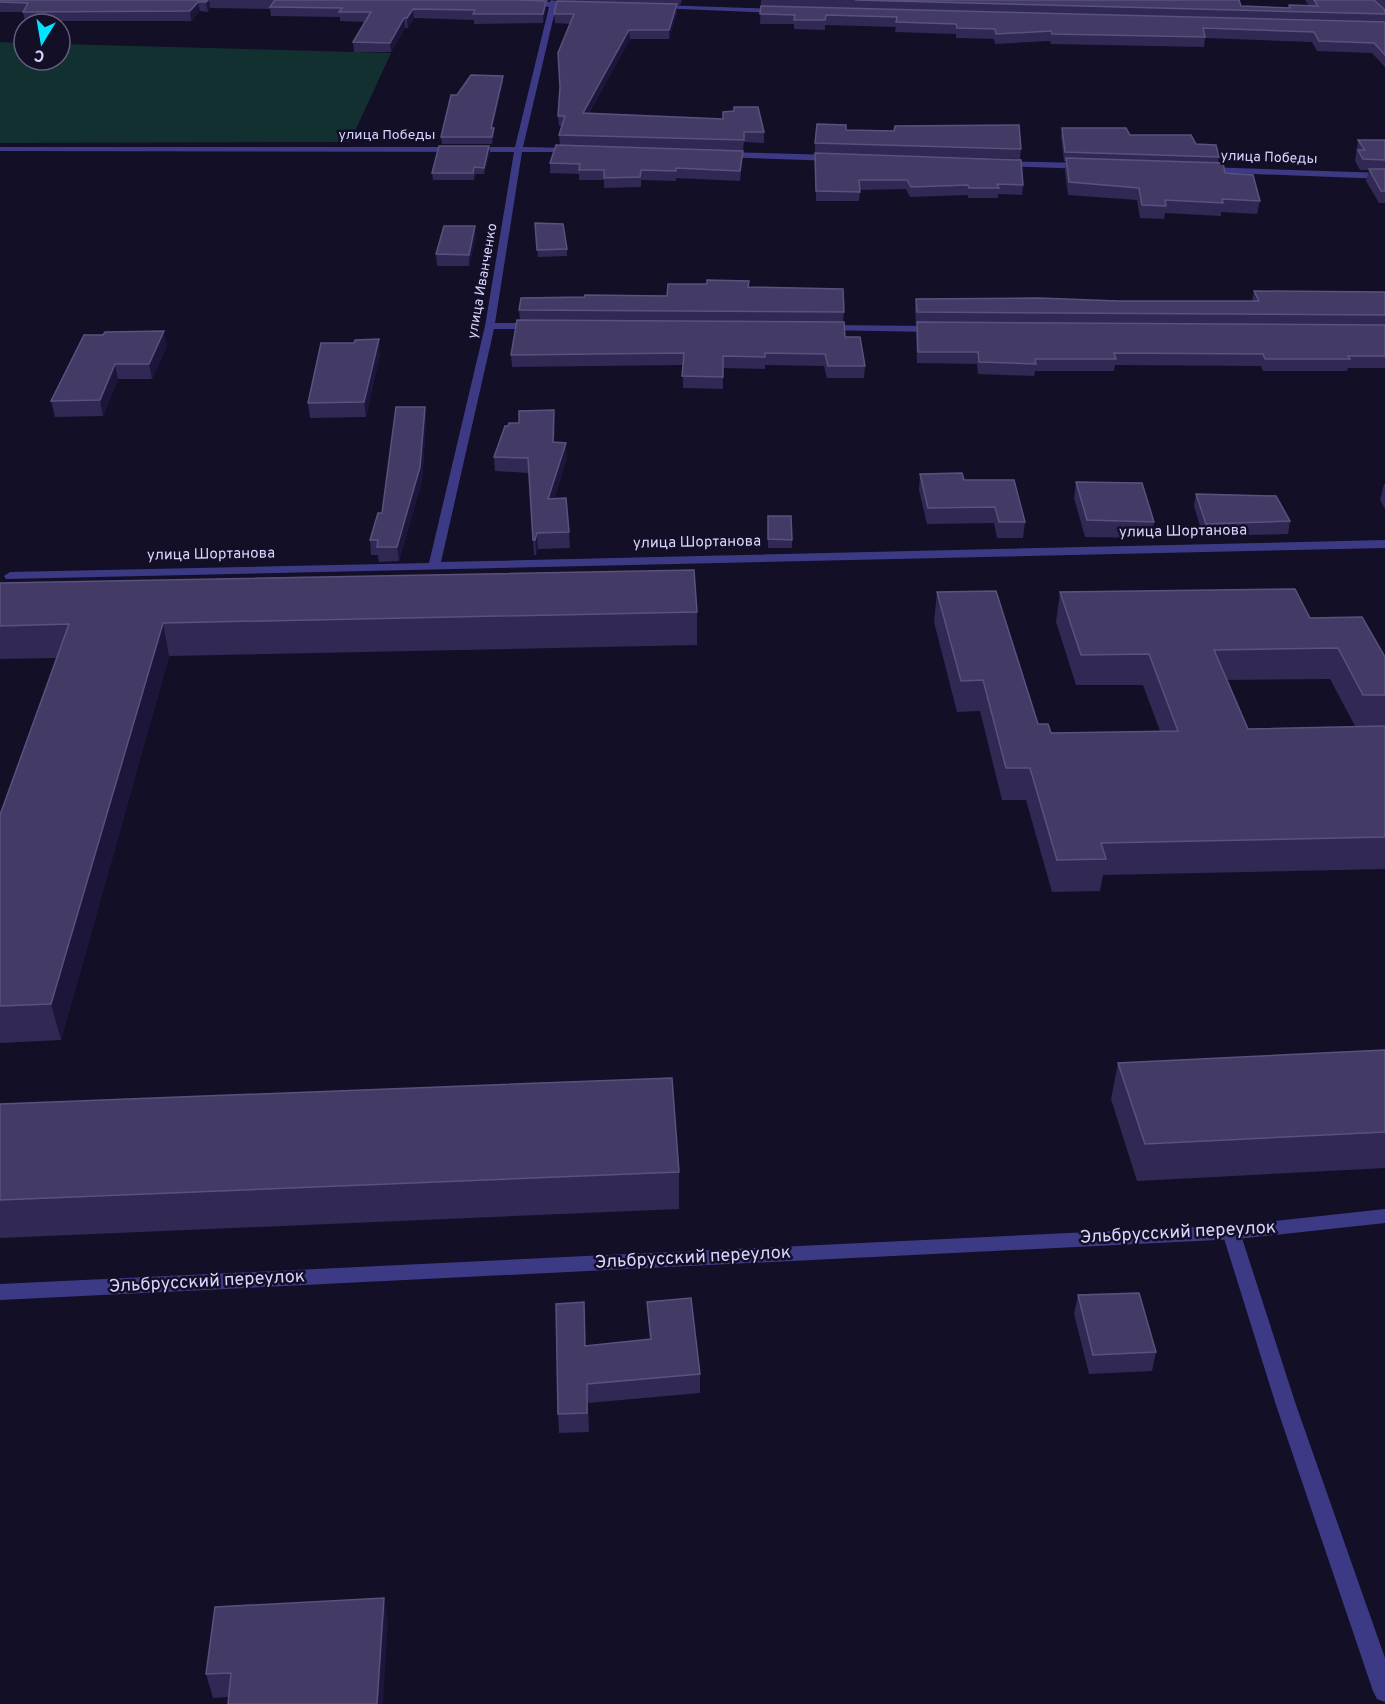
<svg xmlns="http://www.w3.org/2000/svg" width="1385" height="1704" font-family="Overpass,sans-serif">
  <rect width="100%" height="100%" fill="#130f26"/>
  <path fill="#12302f" d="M0 42 24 43V60H60V44L391 53 350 142 0 143Z"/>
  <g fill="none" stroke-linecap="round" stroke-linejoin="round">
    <path fill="#3d3a85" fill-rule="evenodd" d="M1231 1225 1238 1227 1240 1232 1296 1405 1385 1658V1702L1377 1699 1373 1691 1276 1405 1222 1232 1224 1227Z"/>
    <path fill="#3d3a85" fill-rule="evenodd" d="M551 0 578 5 575 7H556L523 147 573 148 577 150 573 152H522L495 323H536L541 326 536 329H494L441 562 1385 540V548L6 579 4 576 10 572 429 563 485 326 514 152 0 151V147H515L549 7 524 4 527 2H550Z
      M659 5 779 9 782 11 779 13 657 8Z
      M723 152 834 155 838 158 834 161 720 157 719 155Z
      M999 161 1086 163 1090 166 1086 169 1002 166 998 163Z
      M1206 167 1385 173V179L1203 172V168Z
      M824 325 935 326 940 329 935 332 820 330 819 328Z
      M1385 1209V1223L1237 1239 0 1300V1284L1237 1225Z"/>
  </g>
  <path fill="#312854" d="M0 0H549L548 2H546V10L543 23 474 24V20L414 18 408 28H405L391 52H354L353 42 366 22 340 21V17L271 16 270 9 210 8 208 12 200 11 191 21H25L23 12H0Z
    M558 0H682L680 5H677V13L669 39H630L589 113 764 132V143L744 142 743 151 711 150 742 160 740 181 676 178V181L641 180V187L604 188V180H579V174L550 173V163L560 145 559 135 562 126H559L558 116 570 24 555 23 554 14 559 1Z
    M761 0H1099L1288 8 1289 5 1309 6 1305 0H1374L1385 10V67L1372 53 1317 51 1312 42 1205 38 1204 47 1051 44 1050 41 995 44 994 39 956 38V34L895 32 896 27 825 25V30L794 29V24H760Z
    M1375 0H1385V10Z
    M503 76V82L492 128H494V135L492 144H442L441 137 457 95Z
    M1062 128 1130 135 1196 144 1219 157 1218 163 1225 173 1260 201 1257 214 1221 212V216L1165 213 1164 219 1140 218 1137 200 1068 195 1065 171 1066 161H1064L1061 137Z
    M846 130 1021 149 1020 159 815 153V143Z
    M1358 140H1385V203H1379L1366 181 1369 170H1360L1355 161Z
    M490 152 484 174H475L474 180H433L432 173Z
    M815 153 1023 185 1022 195 998 194V198H968V195L910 197 906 189 860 190 859 201H816Z
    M535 223 567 249V256L538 257Z
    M476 237 469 266H437L436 254Z
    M748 287 844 312 843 322 845 337 865 366 864 378H827L824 366 765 365V369L723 368V389L683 388V365L512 367 511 355 520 320 519 310Z
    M1254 291 1385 292V368H1348L1347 371H1263L1261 366 1115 365 1114 371H1035L1034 376 978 374 977 364 917 363 916 334 917 324H916L915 310 916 299 1118 301H1252Z
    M84 335 167 346 152 379H118L103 416 55 417 51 401Z
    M380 354 366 417 310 418 308 403Z
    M425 407 426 421 422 481 399 561 379 562 378 555H371L370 540 382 513Z
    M555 425 554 442 567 458 554 499 569 532 570 548 538 549 536 555H534L529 473 495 471 494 457Z
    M920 474 964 480 1025 522 1023 538H997L994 523 927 524 919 490Z
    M1076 482 1154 522 1152 538 1085 537 1074 498Z
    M1384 484H1385V509L1380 500Z
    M1196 494 1290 521 1288 534 1203 536 1194 506Z
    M768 516 792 540V548H768Z
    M0 583 697 612V645L169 656 61 1040 0 1043V815L57 658 0 659Z
    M937 592 1038 724 1051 733 1160 731 1143 685H1076L1056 622 1060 592 1310 618 1385 657V726H1355L1330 679 1227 680 1248 729 1385 727V869L1103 875 1100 891 1052 892 1026 800H1002L980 711 957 712 934 622Z
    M1385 1050V1168L1137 1181 1111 1099 1118 1063Z
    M0 1104 679 1172V1209L0 1238Z
    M1078 1295 1156 1352 1152 1371 1089 1374 1074 1314Z
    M647 1302 700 1374V1393L588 1403 589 1432 559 1433 558 1414 586 1346 650 1340 648 1321Z
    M388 1622 229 1697 213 1698 206 1674Z"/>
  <path fill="#1d163a" d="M208 0H209L210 8 208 12 206 2Z
    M546 1V10L543 23V14Z
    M198 2 200 11 191 21 190 11Z
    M677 4V13L669 39V30Z
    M413 9 414 18 408 28 407 18Z
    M404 18 405 28 391 52 390 43Z
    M629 30 630 39 583 123V113Z
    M503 76V82L491 135V128Z
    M494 128V135L492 144V137Z
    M489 146 490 152 484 174V168Z
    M475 226 476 237 469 266V255Z
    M164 331 167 346 152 379 149 364Z
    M379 339 380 354 366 417 364 402Z
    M115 364 118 379 103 416 100 400Z
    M425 407 426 421 422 481 399 561 397 547Z
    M554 410 555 425 553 457V442Z
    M566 443 567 458 549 514 548 499Z
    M537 533 538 549 536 555 535 540Z
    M163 623 169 656 61 1040 51 1004Z
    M384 1598 388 1622 383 1704H377Z"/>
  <path fill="#433a66" stroke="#5a527e" stroke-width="1.5" d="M0 0H208L206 2H198L190 11 23 12 28 3 0 2Z
    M275 0H518L546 1 543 14H473L475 10 413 9 407 18H404L390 43 353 42 371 12H339L342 8 270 7Z
    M855 0H1239L1241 6 1290 8 1289 5 1318 6 1314 0H1374L1385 10V14Z
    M557 1 677 4 669 30H629L583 113 723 119V112L734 111V107H758L764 132H744V140L559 135 565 116H558L560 87 558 53 574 14H554Z
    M761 6 1385 22V55L1374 43 1319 41 1314 32 1203 28 1205 37 1052 34 1051 31 996 34 995 29 957 28 956 24 896 22 897 17 826 15 825 20H794L795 15 760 14Z
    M471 75 503 76 491 128H494L492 137H441L451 95H457Z
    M817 124 846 125V130L894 131 895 126 1019 125 1021 149 815 143Z
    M1062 128H1126L1130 135H1191L1196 144 1216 145 1219 157 1065 152Z
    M1358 140H1385V160L1363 159 1358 150H1365Z
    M556 145 743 151 740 171 676 168V171L641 170 640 177 604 178V170H579L580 164 550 163Z
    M439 146H489L484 168 474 167 473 173H432Z
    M815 153 1021 160 1023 185 997 184 999 188H969L968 185 911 187 907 180H859L860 192 816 191Z
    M1066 158 1223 163 1225 173 1253 175 1260 201 1222 199 1223 203 1165 200 1166 206 1142 205 1139 188 1069 182Z
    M1369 169H1385V191H1381Z
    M535 223 563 224 567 249 537 250Z
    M444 226H475L469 255 436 254Z
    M707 280 749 281 748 287 843 289 844 312 519 310 521 298 584 297 585 295 667 296 668 284H707Z
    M1254 291 1385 292V315L917 312 916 299 1039 298 1118 301H1259Z
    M517 320 844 322 845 337H860L865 366H828L825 354 765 353V357L723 356V377L682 376 684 353 511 355Z
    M917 322 1385 325V356H1348L1350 359H1265L1263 354 1114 353 1116 359H1035L1036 364 979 362 978 352H918Z
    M164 331 149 364H115L100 400 51 401 84 335H103L105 332Z
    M379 339 364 402 308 403 321 343H354L355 340Z
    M396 407H425L420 467 397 547H377L378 540H370L378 513H382Z
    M554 410 553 442 566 443 548 499 566 498 569 532 537 533 535 540H533L528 458 494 457 505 426H508L509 423H519V411Z
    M962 473 964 480H1014L1025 522H999L995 507 928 508 920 474Z
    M1076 482 1142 483 1154 522 1087 520Z
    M1196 494 1276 496 1290 521 1206 524Z
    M768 516H791L792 540 768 539Z
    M694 570 697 612 163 623 51 1004 0 1006V815L69 624 0 626V583Z
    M1295 589 1310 618 1362 617 1385 657V695H1363L1338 648 1214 650 1248 729 1385 726V837L1101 843 1106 859 1057 860 1030 768H1006L983 680 961 681 937 592 996 591 1038 724H1048L1051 733 1178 731 1149 654 1081 655 1060 592Z
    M1385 1050V1132L1145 1144 1118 1063Z
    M672 1078 679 1172 0 1200V1104Z
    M1139 1293 1156 1352 1093 1355 1078 1295Z
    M691 1298 700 1374 587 1384V1413L558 1414 556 1304 584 1302 585 1346 651 1339 647 1302Z
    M384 1598 377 1704H228L231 1673 206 1674 215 1607Z"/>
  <g text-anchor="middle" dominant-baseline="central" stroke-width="5" stroke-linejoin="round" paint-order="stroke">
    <g font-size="14" fill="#d9d4ff" stroke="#130f26">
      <text x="387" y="135">улица Победы</text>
      <text transform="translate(1269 158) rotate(2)">улица Победы</text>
      <text transform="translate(483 281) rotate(-80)">улица Иванченко</text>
    </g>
    <g font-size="15" fill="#d9d4ff" stroke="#130f26">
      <text transform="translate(1183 532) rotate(-1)">улица Шортанова</text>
      <text transform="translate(697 543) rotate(-1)">улица Шортанова</text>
      <text transform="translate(211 555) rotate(-1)">улица Шортанова</text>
    </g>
    <g font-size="18" fill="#d9d4ff" stroke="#130f26">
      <text transform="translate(1178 1233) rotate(-3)">Эльбрусский переулок</text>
      <text transform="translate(693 1258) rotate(-3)">Эльбрусский переулок</text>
      <text transform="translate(207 1282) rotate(-3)">Эльбрусский переулок</text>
    </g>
  </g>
  <g transform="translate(42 42) rotate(191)"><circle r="28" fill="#130f26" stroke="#625e7d" stroke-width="1.5"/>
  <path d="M0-4.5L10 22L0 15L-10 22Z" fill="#00e5ff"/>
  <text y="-9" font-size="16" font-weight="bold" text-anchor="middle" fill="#d9d4ff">С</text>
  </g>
</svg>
